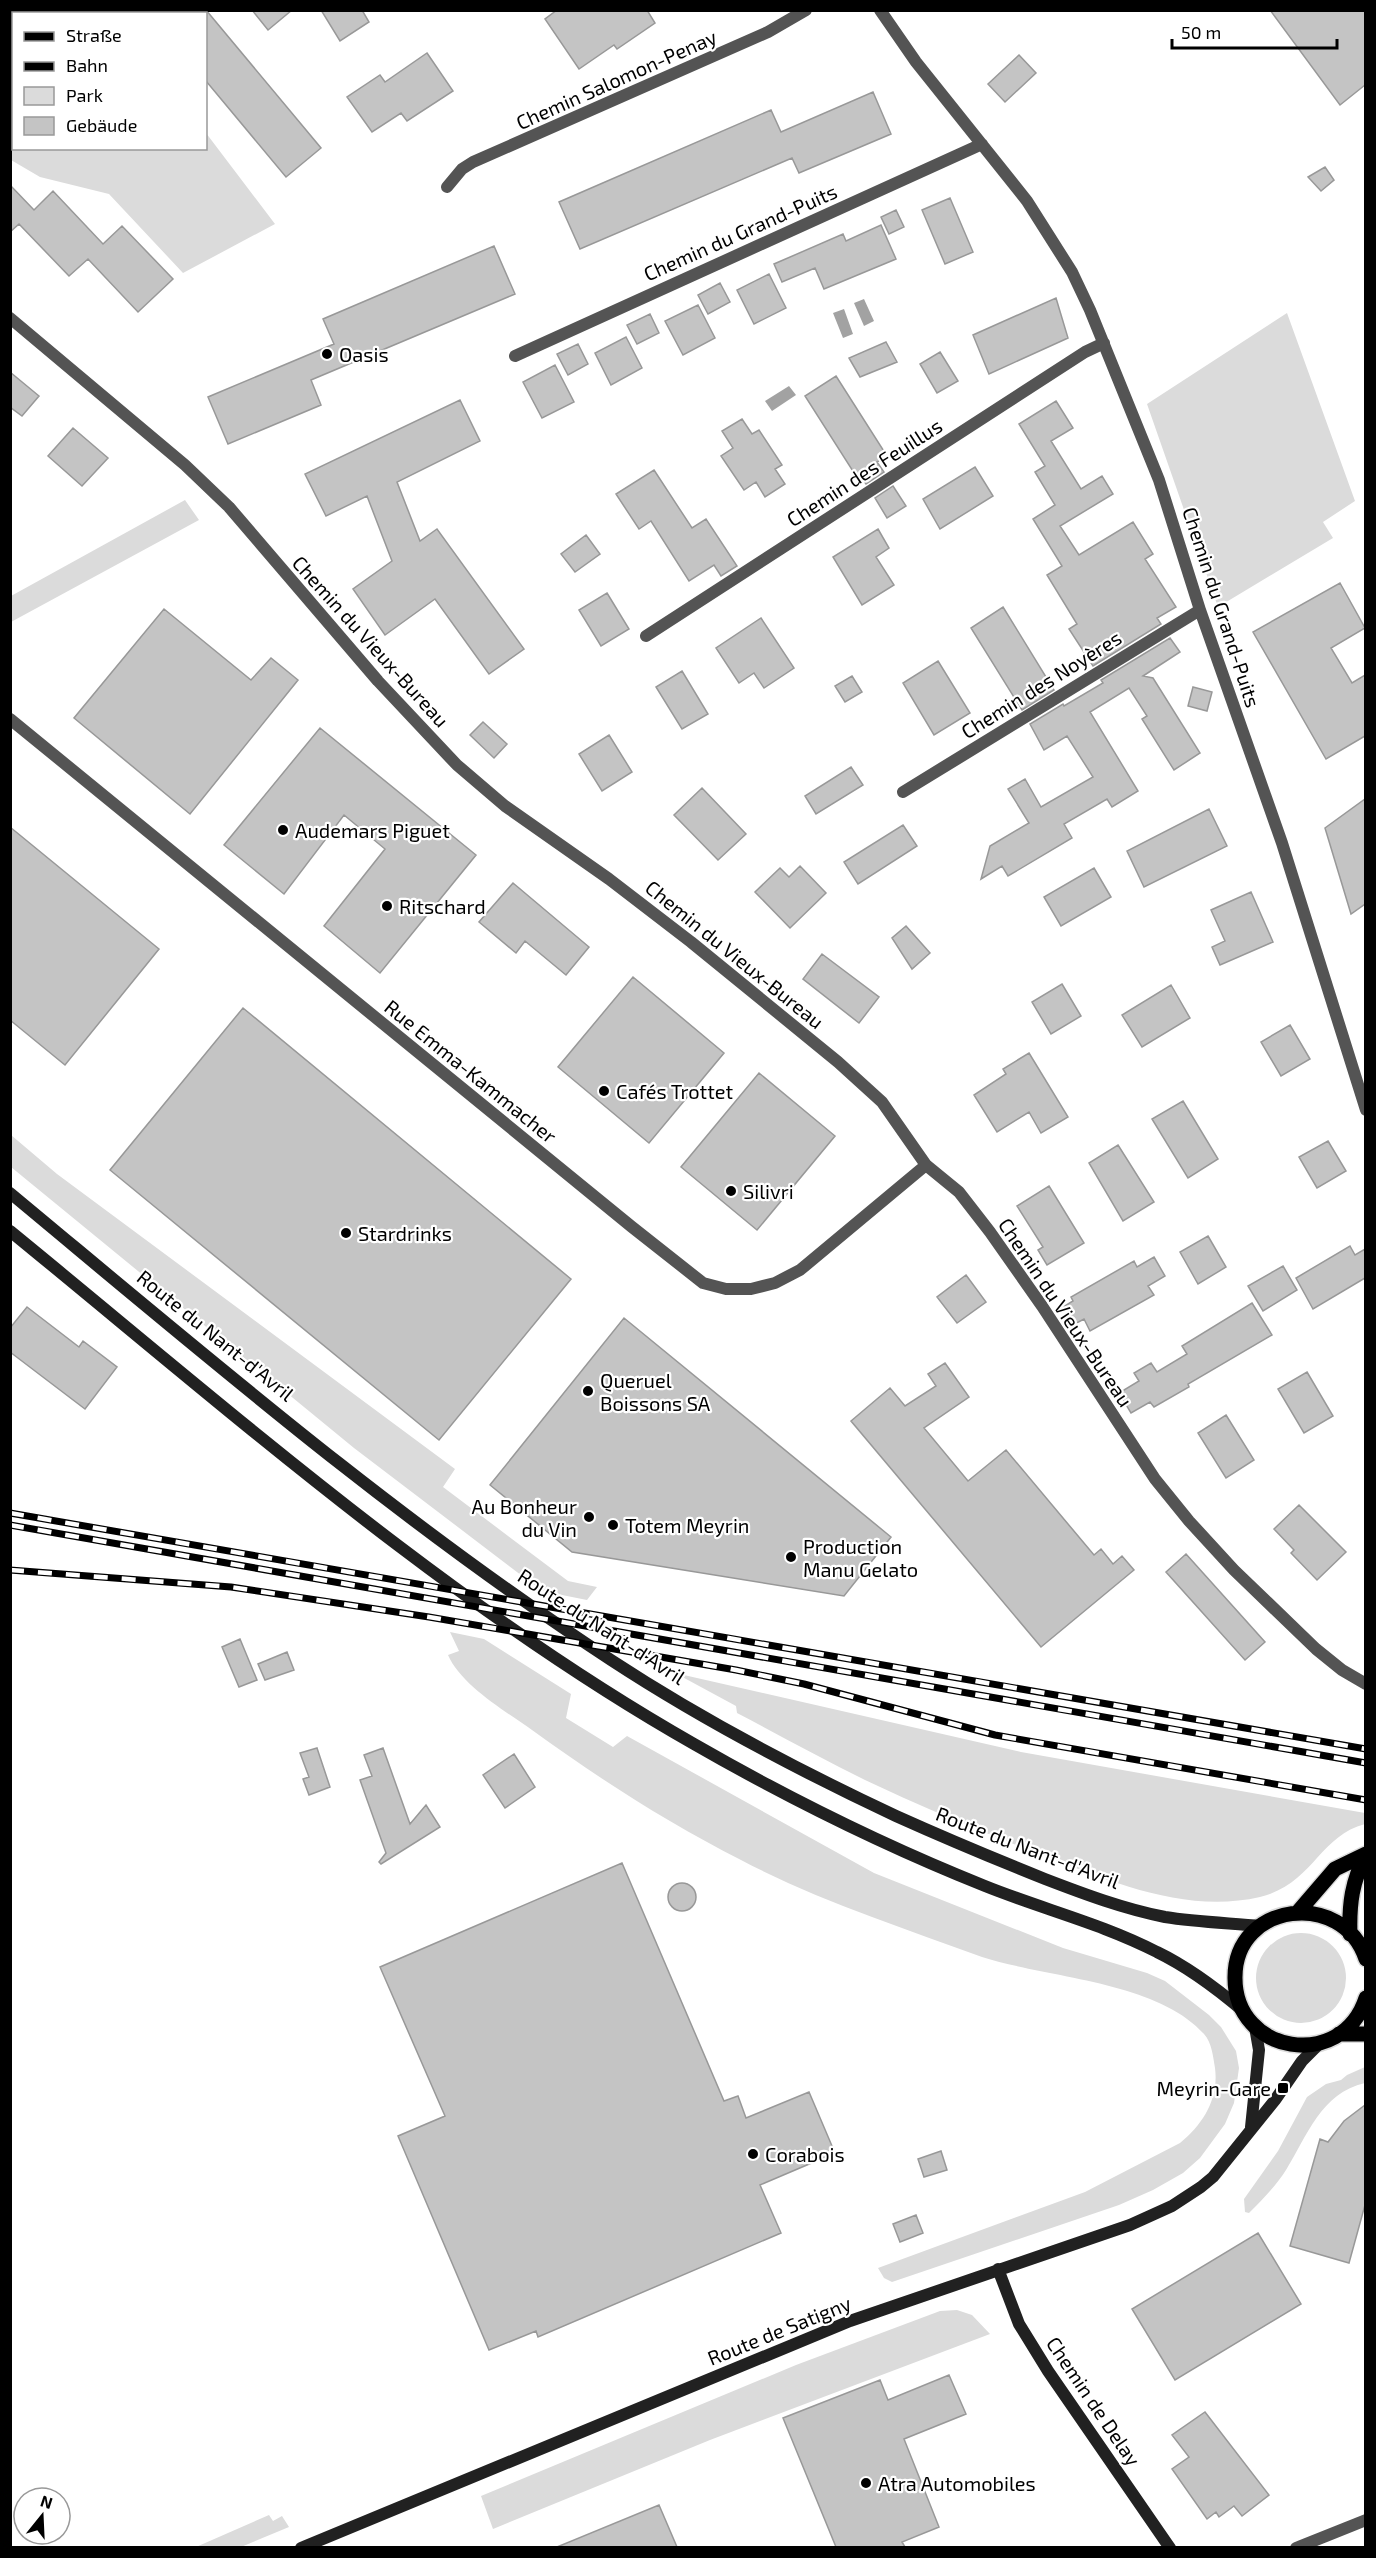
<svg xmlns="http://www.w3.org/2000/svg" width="1376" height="2558" font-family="'Exo 2',sans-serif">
  <rect width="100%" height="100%" fill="#fff"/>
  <path fill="#dbdbdb" d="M206 133 275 224 183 273 109 194 40 177 11 160V144L13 141 14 148H206Z
    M1287 313 1355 501 1323 522 1333 538 1218 607 1147 404Z
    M185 500 199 520 11 622V596Z
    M11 1135 57 1174 455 1469 443 1487 568 1581 597 1587 587 1600 542 1591 354 1448 11 1167Z
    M450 1632 484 1639 571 1694 566 1718 613 1747 627 1736 874 1873 1063 1948 1147 1973 1165 1981 1209 2015 1221 2027 1236 2051 1239 2068 1234 2103 1225 2124 1200 2158 1183 2173 1153 2190 1119 2205 892 2282 884 2278 878 2268 1085 2192 1180 2143C1203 2124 1219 2099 1215 2068 1213 2057 1212 2043 1204 2034 1157 1981 1047 1978 982 1957 901 1927 817 1900 741 1860 668 1823 598 1778 532 1730 505 1711 461 1685 448 1655L459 1651Z
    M675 1673 1021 1752 1365 1813V1824C1319 1836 1313 1884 1260 1897 1186 1914 1112 1882 1045 1856 984 1833 924 1808 865 1780 822 1759 779 1735 737 1713L736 1706Z
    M1256 1978a45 45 0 1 1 90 0a45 45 0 1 1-90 0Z
    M1365 2067V2083C1321 2093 1307 2136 1286 2170 1276 2186 1262 2200 1249 2213L1245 2212 1244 2199 1278 2151 1307 2097 1326 2084 1341 2080 1347 2075Z
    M957 2310 972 2315 990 2334 710 2440 493 2529 481 2496 796 2365 940 2311Z
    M269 2515 273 2521 282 2516 289 2527 241 2547H196Z"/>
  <path fill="#a2a2a2" d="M864 299 874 321 864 326 854 303Z
    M844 309 853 334 843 338 833 313Z
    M789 386 796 395 772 411 765 401Z"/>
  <path fill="#c4c4c4" stroke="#989898" stroke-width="1.5" d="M206 10 321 148 286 177 206 81Z
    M252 10H292L268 30Z
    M321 10H362L369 22 340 41Z
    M557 10H647L655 23 617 49 614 45 579 69 545 19Z
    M1270 10H1365V85L1340 105Z
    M427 53 453 91 407 121 401 113 372 132 347 97 380 75 385 82Z
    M1019 55 1036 73 1005 102 988 84Z
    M873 92 891 134 799 173 792 158 580 249 559 202 771 110 781 132Z
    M1325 167 1334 180 1321 191 1308 177Z
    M10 185 34 210 53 191 103 244 122 226 173 279 138 312 88 259 69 276 19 224 10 232Z
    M950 198 973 252 945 264 922 210Z
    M896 210 904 227 889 234 881 217Z
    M881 225 896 259 824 289 815 268 782 282 774 264 843 234 846 241Z
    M494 246 515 294 311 380 321 405 228 444 208 397 334 344 323 319Z
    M769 274 786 308 754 324 737 290Z
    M720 283 730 302 708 314 698 295Z
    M1056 298 1068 338 989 374 973 335Z
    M698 305 715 338 683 355 665 321Z
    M650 314 659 333 637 344 627 325Z
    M626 337 642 368 611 385 595 353Z
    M886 342 897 362 860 377 849 358Z
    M578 344 588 364 568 375 557 354Z
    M940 352 958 381 937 393 920 364Z
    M555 365 574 402 542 418 523 382Z
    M10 372 39 396 22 416 10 407Z
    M836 376 887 456 877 462 884 472 866 484 859 474 856 476 805 396Z
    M460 400 480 441 397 482 420 541 437 529 524 649 489 674 435 599 385 635 353 589 392 561 367 496 326 516 305 474Z
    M1056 401 1073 428 1051 441 1081 489 1102 476 1113 494 1060 526 1079 555 1133 522 1153 554 1145 559 1176 607 1157 618 1161 624 1093 666 1069 629 1077 624 1047 575 1062 566 1033 519 1055 505 1035 472 1045 466 1019 424Z
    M742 419 752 434 759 430 782 465 775 469 785 484 765 497 756 482 744 490 721 456 733 448 722 431Z
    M73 428 108 458 82 486 48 456Z
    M975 467 993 496 940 529 923 499Z
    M654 470 692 528 706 519 737 566 721 576 714 565 689 581 651 521 639 529 616 494Z
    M893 486 906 506 887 518 875 498Z
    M878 529 889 548 876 557 894 585 862 605 833 557Z
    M586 535 600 554 575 572 561 554Z
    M1340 583 1365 628 1331 648 1352 683 1365 675V736L1326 759 1253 632Z
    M607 593 629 629 601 646 579 610Z
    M1003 607 1054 690 1022 710 971 628Z
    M164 609 251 680 271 658 298 680 190 814 74 718Z
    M761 618 794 668 764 688 754 673 739 683 716 648Z
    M1170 638 1180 652 1143 676 1153 678 1200 753 1174 770 1142 719 1147 716 1129 688 1090 712 1138 791 1112 807 1107 799 1064 824 1072 838 1008 876 1002 866 981 879 990 846 1029 823 1008 789 1025 779 1041 807 1093 777 1067 736 1044 750 1030 724 1063 704 1064 706 1103 683 1101 680Z
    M938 661 970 713 934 735 903 683Z
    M682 671 708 714 682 729 656 687Z
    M852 676 862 692 845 702 835 686Z
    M1193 687 1212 692 1207 711 1188 706Z
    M483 722 507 744 494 758 470 735Z
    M320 728 476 855 380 973 324 926 385 849 344 815 284 894 224 845Z
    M609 735 632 772 602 791 579 754Z
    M851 767 863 785 816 814 805 796Z
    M702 788 746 834 718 860 674 815Z
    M1365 799V904L1351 914 1325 828Z
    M1209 809 1227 846 1144 887 1127 851Z
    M903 825 917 846 858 884 844 862Z
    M10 827 159 949 65 1065 10 1020Z
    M800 866 826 893 790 928 755 892 780 868 789 877Z
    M1094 868 1111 897 1061 926 1044 897Z
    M513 883 589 947 566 975 525 941 516 953 479 922Z
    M1251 892 1273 942 1220 965 1212 947 1225 941 1211 910Z
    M906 926 930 953 912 969 892 938Z
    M822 954 879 997 859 1023 803 979Z
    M633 977 724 1053 649 1143 558 1067Z
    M1062 984 1081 1016 1051 1034 1032 1002Z
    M1171 985 1190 1018 1142 1047 1122 1015Z
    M243 1008 571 1279 439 1440 110 1170Z
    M1290 1025 1310 1059 1281 1076 1261 1042Z
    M1029 1053 1068 1117 1041 1133 1029 1112 997 1132 974 1095 1006 1074 1003 1069Z
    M759 1073 835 1136 757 1230 681 1167Z
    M1183 1101 1218 1159 1188 1178 1152 1119Z
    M1328 1141 1346 1171 1317 1188 1299 1157Z
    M1118 1145 1154 1202 1123 1221 1089 1163Z
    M1049 1186 1084 1243 1047 1265 1038 1250 1043 1247 1017 1206Z
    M1208 1236 1226 1267 1198 1284 1180 1252Z
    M1350 1246 1355 1255 1365 1249V1278L1313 1309 1296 1278Z
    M1154 1257 1165 1276 1148 1286 1154 1295 1090 1331 1084 1319 1073 1325 1063 1307 1073 1301 1071 1297 1134 1261 1137 1267Z
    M1283 1266 1297 1290 1263 1311 1248 1286Z
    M966 1275 986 1302 957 1323 937 1297Z
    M1252 1303 1272 1335 1188 1384 1189 1387 1154 1407 1150 1402 1131 1413 1119 1393 1139 1381 1134 1373 1151 1363 1157 1372 1187 1354 1182 1346Z
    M27 1307 79 1347 83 1341 117 1367 85 1409 10 1352V1328Z
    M624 1318 891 1537 844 1596 572 1552 490 1485Z
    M945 1363 969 1397 924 1428 968 1481 1006 1450 1094 1555 1101 1549 1113 1564 1122 1556 1134 1570 1041 1647 851 1421 890 1388 905 1406 936 1386 928 1374Z
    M1307 1372 1333 1416 1304 1433 1278 1389Z
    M1226 1415 1254 1460 1226 1478 1198 1433Z
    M1299 1505 1346 1552 1317 1580 1291 1553 1294 1550 1274 1529Z
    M1186 1554 1265 1642 1245 1660 1166 1572Z
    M240 1639 257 1680 239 1687 222 1647Z
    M287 1652 294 1670 265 1680 258 1664Z
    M317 1748 330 1787 309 1795 303 1779 309 1777 300 1753Z
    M383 1748 410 1824 426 1805 440 1827 381 1864 379 1862 386 1853 360 1780 372 1776 364 1755Z
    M514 1754 535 1787 505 1808 483 1775Z
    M622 1863 724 2101 738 2096 746 2118 809 2092 835 2153 760 2185 781 2233 538 2337 536 2331 489 2350 398 2136 445 2116 380 1967Z
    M668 1897a14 14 0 1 1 28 0a14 14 0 1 1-28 0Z
    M1365 2105V2205L1349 2263 1290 2246 1320 2139 1328 2142 1344 2121Z
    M941 2151 947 2170 924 2177 918 2159Z
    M916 2215 923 2233 900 2242 893 2224Z
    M1258 2233 1301 2304 1175 2380 1132 2309Z
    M949 2375 966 2414 904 2439 939 2527 902 2542 905 2547H836L783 2418 880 2380 888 2400Z
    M1205 2412 1269 2495 1242 2516 1234 2506 1219 2517 1216 2512 1207 2519 1172 2469 1189 2457 1172 2435Z
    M659 2505 677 2547H557Z"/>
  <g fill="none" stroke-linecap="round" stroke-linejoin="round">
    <g stroke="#dbdbdb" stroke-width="18">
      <path id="primary" d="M1298 1912 1335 1869 1366 1854
        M1350 1934C1349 1904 1352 1881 1366 1855
        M1366 1959C1343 1889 1235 1902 1235 1977 1234 2054 1342 2072 1366 1998
        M1339 2034H1366"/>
    </g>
    <path stroke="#545454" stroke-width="12" d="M880 10 916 62 1027 201 1072 272 1090 310 1159 480 1200 610 1282 843 1366 1110
      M447 187 462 169 473 162 768 32 806 10
      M10 318 185 465 229 507 378 681 457 765 505 806 609 879 691 942 838 1062 882 1102 926 1165 959 1192 990 1232 1042 1306 1155 1479 1189 1521 1234 1570 1316 1649 1342 1670 1366 1684
      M515 356 982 144
      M646 636 1085 352 1104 343
      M10 719 632 1227 703 1283 726 1289H751L775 1283 800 1270 926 1165
      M903 792 1200 610
      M1296 2548 1366 2520"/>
    <path stroke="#212121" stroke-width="12" d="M10 1193C205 1355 398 1521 611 1660 701 1719 798 1770 896 1816 945 1838 995 1859 1045 1879 1084 1894 1124 1909 1165 1917 1196 1922 1229 1923 1261 1926
      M10 1231C228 1409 449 1605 694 1744 788 1798 885 1846 985 1886 1042 1909 1103 1924 1157 1952 1188 1967 1216 1988 1242 2010
      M1251 2127 1259 2050 1255 2027
      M998 2269 1019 2324 1048 2371 1170 2548
      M301 2548 850 2321 1130 2225 1172 2206 1201 2187 1213 2177 1275 2100 1302 2061 1319 2044"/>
    <use href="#primary" stroke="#000" stroke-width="15"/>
    <g stroke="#000" stroke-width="7">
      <path id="rail" d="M10 1513 1366 1749
        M10 1525 1366 1763
        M10 1570 231 1587 429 1617 736 1670 804 1684 995 1735 1366 1800"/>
    </g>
    <use href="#rail" stroke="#fff" stroke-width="4.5" stroke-dasharray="14" stroke-linecap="butt"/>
  </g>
  <g fill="#000" stroke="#fff" stroke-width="2">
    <circle cx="327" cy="354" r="6"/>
    <circle cx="283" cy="830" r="6"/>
    <circle cx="387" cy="906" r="6"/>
    <circle cx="604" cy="1091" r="6"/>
    <circle cx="731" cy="1191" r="6"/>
    <circle cx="346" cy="1233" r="6"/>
    <circle cx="588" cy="1391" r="6"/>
    <circle cx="589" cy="1517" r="6"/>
    <circle cx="613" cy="1525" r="6"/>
    <circle cx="791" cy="1557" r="6"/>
    <rect x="1277" y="2082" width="12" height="12" rx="3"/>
    <circle cx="753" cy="2154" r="6"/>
    <circle cx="866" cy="2483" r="6"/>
  </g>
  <g text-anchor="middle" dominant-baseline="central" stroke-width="4.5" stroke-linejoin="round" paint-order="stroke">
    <g font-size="20" fill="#000" stroke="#fff">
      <text transform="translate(616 79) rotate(-24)">Chemin Salomon-Penay</text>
      <text transform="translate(740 232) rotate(-24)">Chemin du Grand-Puits</text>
      <text transform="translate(864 472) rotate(-33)">Chemin des Feuillus</text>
      <text transform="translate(1222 607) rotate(72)">Chemin du Grand-Puits</text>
      <text transform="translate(371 641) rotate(48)">Chemin du Vieux-Bureau</text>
      <text transform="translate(1041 684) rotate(-32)">Chemin des Noyères</text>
      <text transform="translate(735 954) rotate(39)">Chemin du Vieux-Bureau</text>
      <text transform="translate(471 1071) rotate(39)">Rue Emma-Kammacher</text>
      <text transform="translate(1066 1312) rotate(56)">Chemin du Vieux-Bureau</text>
      <text transform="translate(216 1335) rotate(39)">Route du Nant-d'Avril</text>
      <text transform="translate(602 1626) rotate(33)">Route du Nant-d'Avril</text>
      <text transform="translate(1028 1847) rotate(21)">Route du Nant-d'Avril</text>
      <text transform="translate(779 2330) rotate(-22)">Route de Satigny</text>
      <text transform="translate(1094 2401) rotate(56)">Chemin de Delay</text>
    </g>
    <g font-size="20" fill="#000" stroke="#fff" text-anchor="start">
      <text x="339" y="354">Oasis</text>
      <text x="295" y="830">Audemars Piguet</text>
      <text x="399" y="906">Ritschard</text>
      <text x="616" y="1091">Cafés Trottet</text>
      <text x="743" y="1191">Silivri</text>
      <text x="358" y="1233">Stardrinks</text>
      <text x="600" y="1380">Queruel<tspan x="600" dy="23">Boissons SA</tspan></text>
      <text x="577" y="1506" text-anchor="end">Au Bonheur<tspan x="577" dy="23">du Vin</tspan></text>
      <text x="625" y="1525">Totem Meyrin</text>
      <text x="803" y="1546">Production<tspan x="803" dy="23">Manu Gelato</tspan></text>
      <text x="1271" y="2088" text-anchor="end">Meyrin-Gare</text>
      <text x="765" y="2154">Corabois</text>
      <text x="878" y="2483">Atra Automobiles</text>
    </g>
  </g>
  <rect width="1376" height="2558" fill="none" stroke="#000000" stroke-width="24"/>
  <rect x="12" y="12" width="195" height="138" fill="#ffffff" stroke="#999999" stroke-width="1.5"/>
  <rect x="24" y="32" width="30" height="9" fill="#000000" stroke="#999999" stroke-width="1.5"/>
  <text x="66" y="42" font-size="18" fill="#000000">Straße</text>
  <rect x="24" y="62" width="30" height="9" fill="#000000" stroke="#999999" stroke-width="1.5"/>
  <text x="66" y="72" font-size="18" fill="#000000">Bahn</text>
  <rect x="24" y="87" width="30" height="18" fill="#dbdbdb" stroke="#999999" stroke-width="1.5"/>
  <text x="66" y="102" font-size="18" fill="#000000">Park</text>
  <rect x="24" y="117" width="30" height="18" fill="#c4c4c4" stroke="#999999" stroke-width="1.5"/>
  <text x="66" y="132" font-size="18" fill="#000000">Gebäude</text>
  <g transform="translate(42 2516) rotate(18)"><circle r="28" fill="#ffffff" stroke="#999999" stroke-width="1.5"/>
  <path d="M0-4.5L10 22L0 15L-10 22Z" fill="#000000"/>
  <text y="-9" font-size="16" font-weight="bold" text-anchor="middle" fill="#000000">N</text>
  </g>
  <path d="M1172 39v9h165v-9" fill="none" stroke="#000000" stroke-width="3"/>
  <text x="1181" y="39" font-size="18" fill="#000000" stroke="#ffffff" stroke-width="4.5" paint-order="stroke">50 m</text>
</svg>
